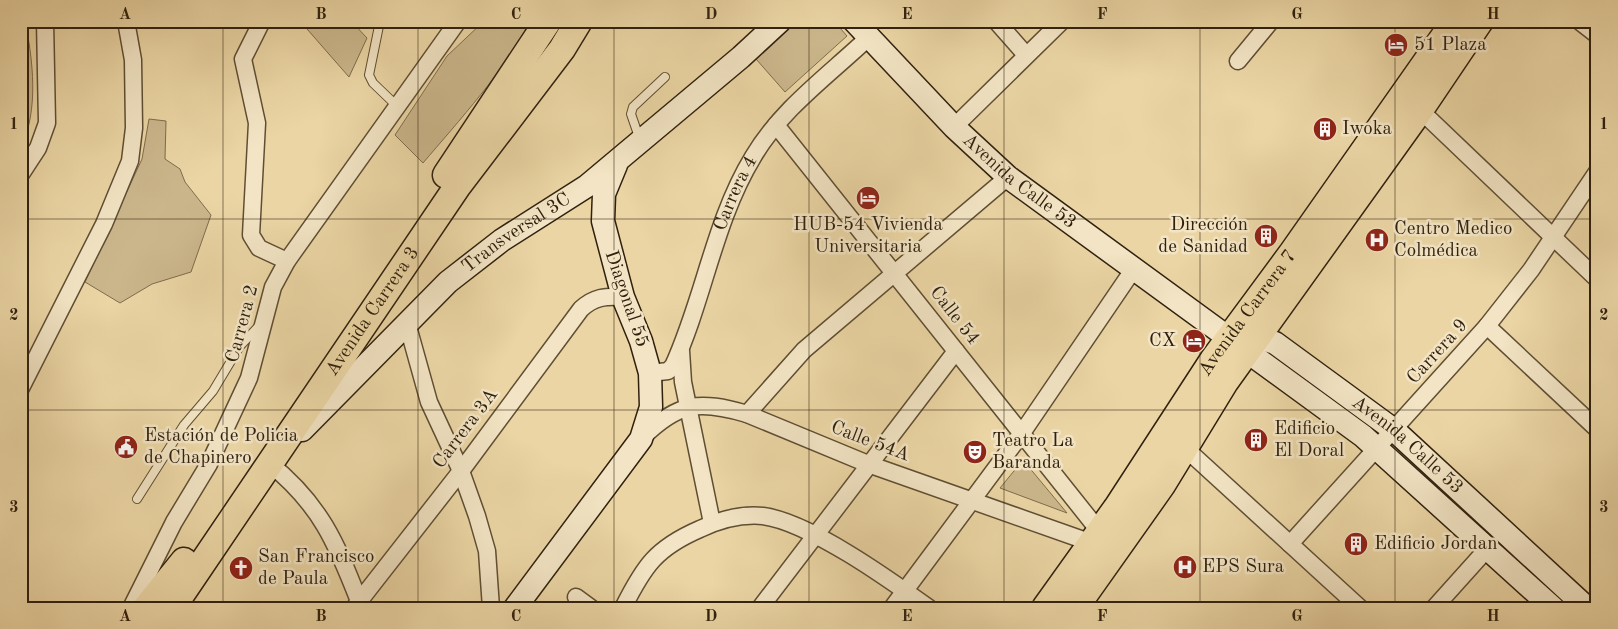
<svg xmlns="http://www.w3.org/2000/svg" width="1618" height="629" font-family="'Old Standard TT',serif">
  <rect width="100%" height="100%" fill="#ebd5a4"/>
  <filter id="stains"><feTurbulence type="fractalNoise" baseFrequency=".004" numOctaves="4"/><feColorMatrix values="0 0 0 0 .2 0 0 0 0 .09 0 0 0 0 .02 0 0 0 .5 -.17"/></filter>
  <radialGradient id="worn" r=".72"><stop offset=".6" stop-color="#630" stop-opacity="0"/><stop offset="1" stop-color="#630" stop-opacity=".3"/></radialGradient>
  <path fill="#cbb68b" stroke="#7e6c4d" d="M21 21H25C33 60 39 110 21 147Z
    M300 21H351L367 38 349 77Z
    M484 21H530C508 67 457 123 423 163L395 135 447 56Z
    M795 21H834L847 36 785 92 756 59Z
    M149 119 166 121 165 159 180 169 185 182 211 215 191 272 152 284 120 303 85 282 142 159Z
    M1023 460 1067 513 1000 488Z"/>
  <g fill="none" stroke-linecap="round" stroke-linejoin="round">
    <g stroke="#5f4e34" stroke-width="10">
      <path id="lane" d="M380 21 369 75 373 83 398 107
        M640 140 631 114 633 107 665 77
        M137 499 184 425 213 391 240 346 258 327"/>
    </g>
    <g stroke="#5f4e34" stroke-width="19">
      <g id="street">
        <path d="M262 21 243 59 257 123 251 235 259 248 287 261"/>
        <path d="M996 21 1026 55"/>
        <path d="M1579 21 1597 35"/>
        <path d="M1238 61 1271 21"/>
        <path d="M1420 110 1597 279"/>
        <path d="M776 125 1100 532"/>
        <path d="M954 127 1062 21"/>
        <path d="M21 174 38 148 47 123 45 21"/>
        <path d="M407 323 429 402 461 471 477 516 487 551 491 608"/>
        <path d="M1487 326 1597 429"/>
        <path d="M681 351 683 382 712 523"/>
        <path id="s1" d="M650 373 668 371 673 366C704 299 714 221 753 157 781 109 829 75 869 37"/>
        <path d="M21 388 104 224 130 161 134 128 133 60 126 21"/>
        <path d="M747 414 804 350 1008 177"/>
        <path d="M642 438C678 402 699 400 747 414L868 464 1092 543"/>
        <path d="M1185 448 1360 608"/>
        <path d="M269 463C320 504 336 542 359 601"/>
        <path d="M1290 544 1487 326 1531 270 1597 172"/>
        <path d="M576 597 591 608"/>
        <path d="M131 608 174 522 209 464 249 378 273 287 287 261 458 21"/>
        <path d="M354 608 461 471 581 309C594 297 605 296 623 297"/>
        <path d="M623 608C644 566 656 548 700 529 719 520 741 514 763 516 809 522 890 580 929 608"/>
        <path d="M760 608 956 351"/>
        <path d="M892 608 1022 433 1133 270"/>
        <path d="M1434 608 1487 549"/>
      </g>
    </g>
    <g stroke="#30210f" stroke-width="25">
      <g id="secondary">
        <path id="s2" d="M854 21 954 127 1008 177 1363 436 1553 608"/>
        <path id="s3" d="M1240 332 1275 343 1394 430 1587 608"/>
        <path id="s4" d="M302 430 448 282 502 240 587 186 741 57 780 21"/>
        <path d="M515 608 641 439 651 407 650 373 641 341 623 297 603 221 604 194 616 165"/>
      </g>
    </g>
    <g stroke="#30210f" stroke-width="29">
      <g id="primary">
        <path d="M446 175 548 21"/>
        <path d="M146 608 184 561"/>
        <path id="s5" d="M172 608 457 187 562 49 579 21"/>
        <path id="s6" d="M1045 608 1118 506 1213 360 1292 253 1455 21"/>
        <path d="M1075 608 1162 485 1225 382 1420 110 1480 21"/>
      </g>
    </g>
    <use href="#lane" stroke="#f2e4c4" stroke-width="8"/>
    <use href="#street" stroke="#f2e4c4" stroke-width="16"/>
    <use href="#secondary" stroke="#f2e4c4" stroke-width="22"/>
    <use href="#primary" stroke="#ebd5a4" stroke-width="26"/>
  </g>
  <path fill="none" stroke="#30210f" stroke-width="1" stroke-opacity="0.55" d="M223 21V608M418 21V608M614 21V608M809 21V608M1004 21V608M1200 21V608M1395 21V608M21 219H1597M21 410H1597"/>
  <defs>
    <g id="hotel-disc" transform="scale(1.25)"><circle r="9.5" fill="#8f2418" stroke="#f2e4c4"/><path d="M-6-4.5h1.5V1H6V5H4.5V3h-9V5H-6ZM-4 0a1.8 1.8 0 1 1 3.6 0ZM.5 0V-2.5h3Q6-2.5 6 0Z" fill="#fff"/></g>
    <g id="building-disc" transform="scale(1.25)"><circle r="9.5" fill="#8f2418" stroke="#f2e4c4"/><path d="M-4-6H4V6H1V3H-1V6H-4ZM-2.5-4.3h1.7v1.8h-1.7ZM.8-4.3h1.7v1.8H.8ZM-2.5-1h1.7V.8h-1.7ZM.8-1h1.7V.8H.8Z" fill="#fff"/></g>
    <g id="hospital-disc" transform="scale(1.25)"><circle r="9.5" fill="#8f2418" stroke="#f2e4c4"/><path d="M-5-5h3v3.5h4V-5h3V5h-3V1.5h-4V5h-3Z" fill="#fff"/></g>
    <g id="civic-disc" transform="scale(1.25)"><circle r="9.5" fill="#8f2418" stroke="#f2e4c4"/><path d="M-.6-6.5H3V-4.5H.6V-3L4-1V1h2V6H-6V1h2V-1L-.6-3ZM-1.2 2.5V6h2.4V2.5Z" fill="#fff"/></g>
    <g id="theatre-disc" transform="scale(1.25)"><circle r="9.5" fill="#8f2418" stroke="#f2e4c4"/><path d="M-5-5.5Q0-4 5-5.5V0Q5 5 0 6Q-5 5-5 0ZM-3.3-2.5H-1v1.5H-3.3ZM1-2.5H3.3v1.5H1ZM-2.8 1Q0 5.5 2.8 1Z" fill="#fff"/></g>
    <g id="church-disc" transform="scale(1.25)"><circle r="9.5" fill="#8f2418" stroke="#f2e4c4"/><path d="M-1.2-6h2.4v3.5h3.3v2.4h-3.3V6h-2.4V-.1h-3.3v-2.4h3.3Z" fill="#fff"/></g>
  </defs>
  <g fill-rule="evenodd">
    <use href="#hotel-disc" x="1396" y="45"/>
    <use href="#building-disc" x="1325" y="129"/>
    <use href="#hotel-disc" x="868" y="198"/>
    <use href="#building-disc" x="1266" y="236"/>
    <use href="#hospital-disc" x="1377" y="240"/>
    <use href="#hotel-disc" x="1194" y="341"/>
    <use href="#building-disc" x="1256" y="440"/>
    <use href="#civic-disc" x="126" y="447"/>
    <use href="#theatre-disc" x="975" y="452"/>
    <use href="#building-disc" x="1356" y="544"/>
    <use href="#hospital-disc" x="1185" y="567"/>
    <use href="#church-disc" x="241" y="568"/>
  </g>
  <g text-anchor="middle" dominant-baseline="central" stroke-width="5" stroke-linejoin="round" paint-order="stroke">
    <g font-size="19" fill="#30210f" stroke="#f2e4c4" text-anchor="start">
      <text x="1414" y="45">51 Plaza</text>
      <text x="1342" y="129">Iwoka</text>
      <text x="868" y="225" text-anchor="middle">HUB-54 Vivienda<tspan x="868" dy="22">Universitaria</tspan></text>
      <text x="1248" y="225" text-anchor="end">Dirección<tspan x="1248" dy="22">de Sanidad</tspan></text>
      <text x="1394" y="229">Centro Medico<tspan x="1394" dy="22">Colmédica</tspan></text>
      <text x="1176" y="341" text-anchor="end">CX</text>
      <text x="1274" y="429">Edificio<tspan x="1274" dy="22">El Doral</tspan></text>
      <text x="144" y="436">Estación de Policia<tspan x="144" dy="22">de Chapinero</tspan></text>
      <text x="992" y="441">Teatro La<tspan x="992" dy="22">Baranda</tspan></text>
      <text x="1374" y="544">Edificio Jordan</text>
      <text x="258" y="557">San Francisco<tspan x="258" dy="22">de Paula</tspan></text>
      <text x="1202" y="567">EPS Sura</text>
    </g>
    <g font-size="19" fill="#30210f" stroke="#f2e4c4">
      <text stroke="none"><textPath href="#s2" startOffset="231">Avenida Calle 53</textPath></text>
      <text stroke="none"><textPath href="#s1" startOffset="209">Carrera 4</textPath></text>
      <text stroke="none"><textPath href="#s4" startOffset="292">Transversal 3C</textPath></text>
      <text transform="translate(626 299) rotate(71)">Diagonal 55</text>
      <text stroke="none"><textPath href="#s5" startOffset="358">Avenida Carrera 3</textPath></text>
      <text stroke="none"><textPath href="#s6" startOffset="358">Avenida Carrera 7</textPath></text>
      <text transform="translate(954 316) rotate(52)">Calle 54</text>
      <text transform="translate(243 324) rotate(-75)">Carrera 2</text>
      <text transform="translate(1438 352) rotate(-48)">Carrera 9</text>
      <text transform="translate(466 429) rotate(-53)">Carrera 3A</text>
      <text transform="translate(870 442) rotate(21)">Calle 54A</text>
      <text stroke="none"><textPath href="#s3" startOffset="204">Avenida Calle 53</textPath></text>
    </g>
  </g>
  <rect width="1618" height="629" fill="none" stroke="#ebd5a4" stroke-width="55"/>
  <rect x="28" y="28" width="1562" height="574" fill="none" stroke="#30210f" stroke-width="2"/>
  <g font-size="16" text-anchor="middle" font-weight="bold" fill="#30210f">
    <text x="125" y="19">A</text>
    <text x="321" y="19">B</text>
    <text x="516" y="19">C</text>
    <text x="711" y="19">D</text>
    <text x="907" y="19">E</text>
    <text x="1102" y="19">F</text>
    <text x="1297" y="19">G</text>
    <text x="1493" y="19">H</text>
    <text x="14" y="129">1</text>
    <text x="1604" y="129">1</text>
    <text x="14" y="320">2</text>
    <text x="1604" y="320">2</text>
    <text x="14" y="512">3</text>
    <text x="1604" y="512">3</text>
    <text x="125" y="621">A</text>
    <text x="321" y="621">B</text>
    <text x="516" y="621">C</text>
    <text x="711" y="621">D</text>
    <text x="907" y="621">E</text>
    <text x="1102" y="621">F</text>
    <text x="1297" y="621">G</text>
    <text x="1493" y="621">H</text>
  </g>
  <rect width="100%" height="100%" filter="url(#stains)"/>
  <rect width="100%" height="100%" fill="url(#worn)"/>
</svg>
